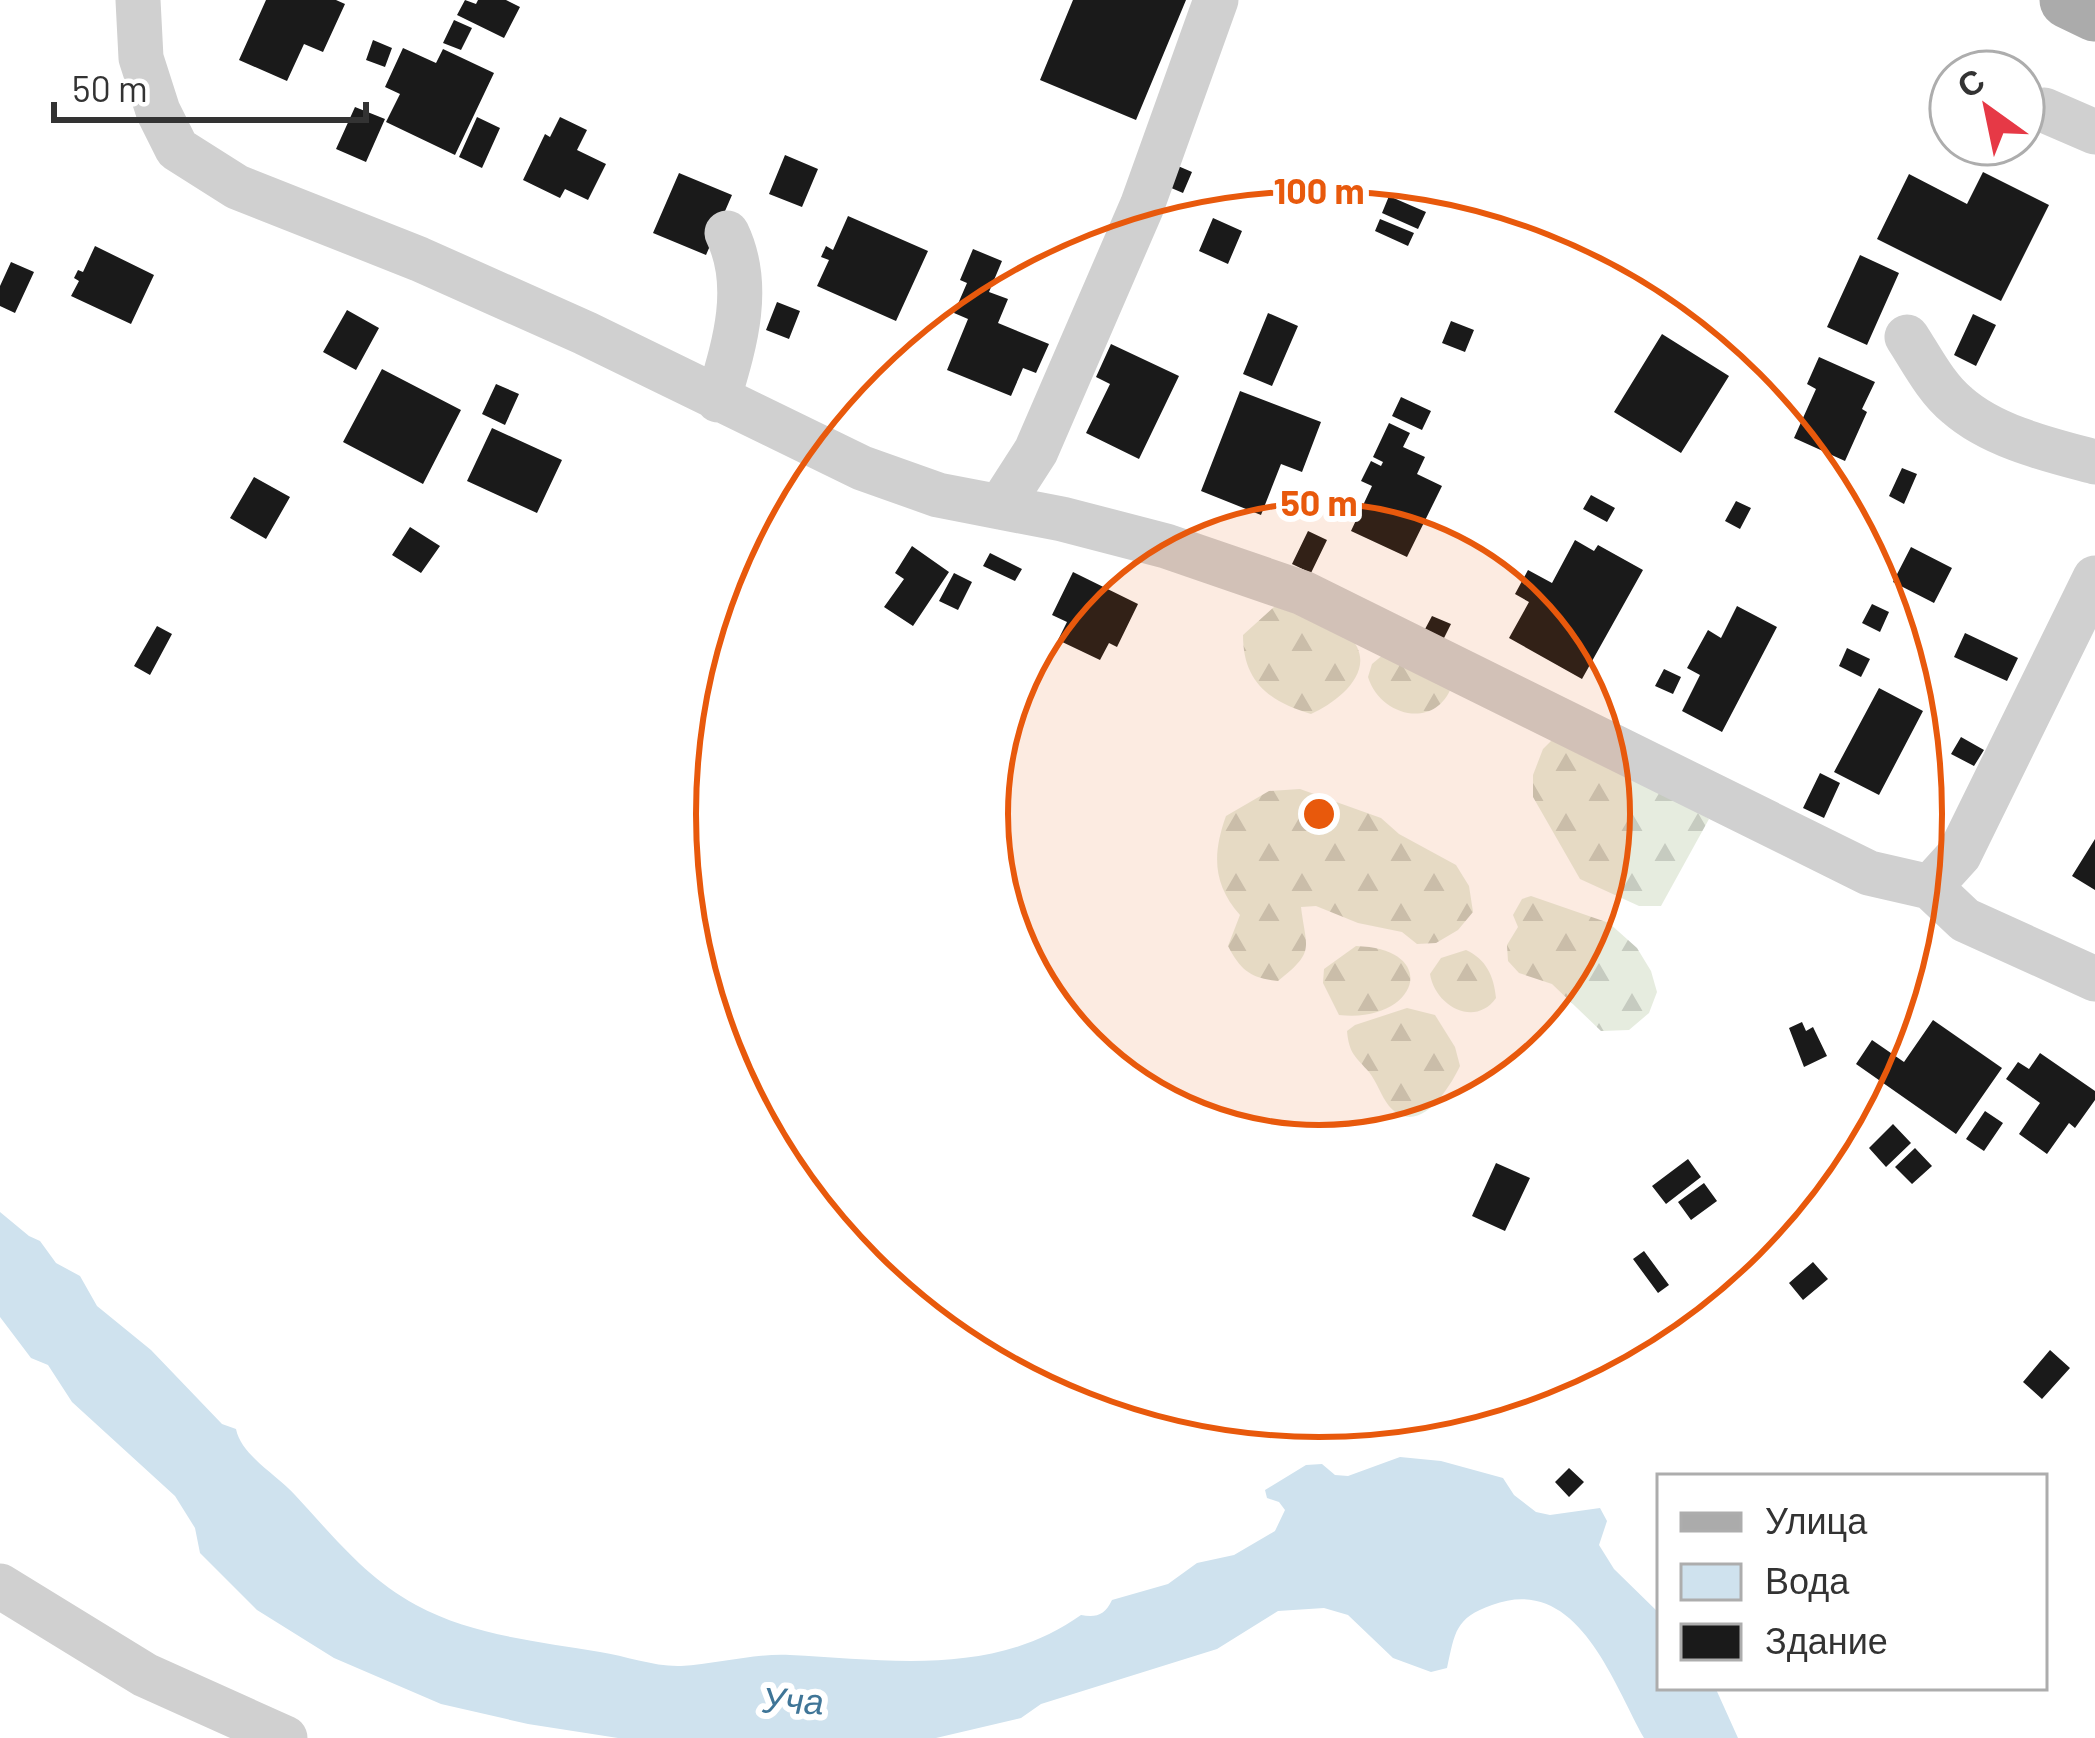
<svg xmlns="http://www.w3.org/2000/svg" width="2095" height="1738" font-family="Barlow,sans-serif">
  <defs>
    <pattern id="forest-firs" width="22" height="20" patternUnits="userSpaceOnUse" patternTransform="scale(3)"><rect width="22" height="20" fill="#e6ecdf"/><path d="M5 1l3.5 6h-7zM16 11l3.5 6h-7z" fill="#c6cbc0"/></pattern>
  </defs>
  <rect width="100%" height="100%" fill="#fff"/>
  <path fill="url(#forest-firs)" d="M1286 604C1303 613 1333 620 1347 634 1382 667 1340 701 1311 714 1268 701 1243 681 1243 635L1274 607Z
    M1384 654 1451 688C1434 730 1380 716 1368 677L1372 664Z
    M1555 737 1620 763 1709 819 1661 906H1639L1580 879 1533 797V775L1543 749Z
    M1300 789 1381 818 1399 834 1456 865 1469 886 1473 912 1458 930 1436 943 1417 944 1402 932 1358 923 1316 906 1301 907C1306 949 1316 951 1278 981 1251 978 1241 971 1228 946L1240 915C1213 884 1212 855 1226 816L1269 791Z
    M1531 896 1609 923 1637 948 1651 971 1657 992 1649 1013 1629 1030 1601 1031 1552 984 1519 973 1508 961 1507 945 1518 927 1513 915 1522 899Z
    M1356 946C1443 949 1417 1024 1339 1015L1323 983 1324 969Z
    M1466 950C1486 959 1494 976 1496 998 1475 1028 1435 1006 1430 974L1441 958Z
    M1407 1008 1435 1015 1455 1047 1460 1066C1449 1089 1418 1139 1389 1106 1381 1096 1377 1082 1369 1072 1356 1057 1349 1054 1347 1031L1355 1025Z"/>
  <path fill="#cfe2ee" d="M0 1212 29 1236 40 1241 56 1263 80 1276 97 1306 151 1350 222 1424 236 1429C241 1455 277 1475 295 1495 333 1536 366 1578 416 1605 473 1636 538 1641 600 1652 626 1656 655 1667 681 1666 717 1664 755 1653 790 1655 890 1660 994 1677 1081 1615 1096 1618 1105 1615 1112 1600L1168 1584 1197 1563 1234 1555 1275 1531 1285 1510 1279 1502 1267 1498 1265 1490 1306 1465 1322 1464 1335 1475 1348 1476 1400 1457 1441 1461 1503 1478 1514 1495 1536 1512 1550 1515 1600 1508 1607 1521 1599 1545 1614 1569 1660 1614V1687H1715L1738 1738H1644C1612 1681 1577 1573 1492 1605 1455 1618 1455 1632 1447 1668L1431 1672 1393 1658 1348 1615 1324 1608 1278 1611 1217 1649 1041 1704 1021 1718 936 1738H618L528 1724 441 1704 334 1658 257 1610 200 1553 195 1528 175 1496 72 1402 48 1365 31 1358 0 1317Z"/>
  <path fill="#1a1a1a" d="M266 0H336L345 4 323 52 304 44 287 81 239 60Z
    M465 0 476 4 478 0H506L520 7 504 38 457 15Z
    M1073 0H1186L1136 120 1040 80Z
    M454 20 472 28 461 50 443 43Z
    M373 40 392 48 385 67 366 60Z
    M403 48 436 63 443 49 494 73 455 155 386 122 400 94 385 87Z
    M355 107 385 119 366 162 336 149Z
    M477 117 500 128 482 168 459 157Z
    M560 117 587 130 577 150 606 164 588 200 565 189 560 198 523 180 545 134 550 137Z
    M785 155 818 169 802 207 769 194Z
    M1178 166 1192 172 1183 193 1169 187Z
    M1983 172 2049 205 2001 301 1877 239 1909 174 1967 204Z
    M679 173 732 195 706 255 653 233Z
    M1389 196 1426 212 1418 229 1382 213Z
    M848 216 928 251 896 321 817 286 829 260 821 257 826 246 833 250Z
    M1213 218 1242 231 1228 264 1199 251Z
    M1380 219 1414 233 1408 246 1375 231Z
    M95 246 154 275 131 324 71 296 79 281 74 278 78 270 83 272Z
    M973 249 1002 261 989 292 1008 299 998 323 1049 344 1036 373 1023 368 1011 396 947 370 968 319 954 313 967 283 960 280Z
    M1860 255 1899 273 1867 345 1827 327Z
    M11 262 34 272 15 313 0 306V286Z
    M777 302 800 311 789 339 766 330Z
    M347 310 379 328 356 370 323 352Z
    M1268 313 1298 326 1272 386 1243 374Z
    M1973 314 1996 325 1976 366 1954 355Z
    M1451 321 1474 330 1465 352 1442 343Z
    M1662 334 1729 376 1681 453 1614 412Z
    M1111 344 1179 376 1139 459 1086 433 1110 384 1096 377Z
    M1819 357 1875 382 1862 409 1867 412 1845 461 1794 438 1816 389 1807 384Z
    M382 369 461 410 423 484 343 442Z
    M496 384 519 394 505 425 482 414Z
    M1240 391 1321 422 1302 472 1281 464 1261 515 1201 491Z
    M1401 397 1431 411 1422 430 1392 416Z
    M1389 423 1410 433 1403 447 1425 457 1417 474 1442 486 1407 557 1351 531 1372 486 1361 481 1371 461 1381 466 1383 462 1373 457Z
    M492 428 562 460 537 513 467 481Z
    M1902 468 1917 474 1904 504 1889 496Z
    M254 477 290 497 266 539 230 518Z
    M1591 495 1615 508 1607 522 1583 509Z
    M1736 501 1751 508 1740 529 1725 521Z
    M410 527 440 546 421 573 392 555Z
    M1308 531 1327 540 1311 573 1292 564Z
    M1575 540 1594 551 1598 545 1643 570 1582 679 1509 638 1529 602 1515 594 1528 570 1552 583Z
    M912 546 949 572 913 626 884 607 904 579 895 573Z
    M1911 547 1952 568 1934 603 1893 582Z
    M990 553 1022 569 1015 581 983 566Z
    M1073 572 1138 604 1117 647 1109 643 1100 660 1058 640 1067 622 1052 615Z
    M954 573 972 582 958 610 939 601Z
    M1872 604 1889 612 1880 632 1862 623Z
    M1737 606 1777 627 1722 732 1682 711 1700 675 1687 668 1708 630 1721 638Z
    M1432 616 1451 624 1443 640 1424 631Z
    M157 626 172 634 150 675 134 666Z
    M1965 633 2018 658 2007 681 1954 657Z
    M1847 648 1870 659 1861 677 1839 666Z
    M1664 669 1681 677 1673 694 1655 686Z
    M1879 688 1923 711 1879 795 1834 772Z
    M1961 737 1984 750 1974 766 1951 754Z
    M1820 773 1840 783 1824 818 1803 808Z
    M2095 839V890L2072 876Z
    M1933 1020 2002 1068 1956 1134 1856 1064 1872 1040 1904 1062Z
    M1802 1022 1806 1031 1813 1027 1827 1056 1804 1067 1789 1028Z
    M2040 1053 2095 1091V1100L2075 1128 2069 1123 2047 1154 2019 1134 2040 1103 2006 1079 2018 1062 2029 1069Z
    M1985 1111 2003 1123 1984 1151 1966 1139Z
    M1893 1124 1911 1143 1886 1167 1869 1148Z
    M1915 1148 1932 1166 1912 1184 1895 1167Z
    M1688 1159 1701 1177 1666 1204 1652 1186Z
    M1496 1163 1530 1178 1505 1231 1472 1216Z
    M1704 1183 1717 1201 1691 1220 1678 1202Z
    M1644 1251 1669 1285 1658 1293 1633 1259Z
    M1813 1262 1828 1279 1803 1300 1789 1283Z
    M2050 1350 2070 1368 2042 1399 2023 1382Z
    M1569 1468 1584 1482 1569 1497 1555 1482Z"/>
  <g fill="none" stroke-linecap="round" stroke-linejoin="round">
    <path stroke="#d0d0d0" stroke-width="45" d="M138 0 141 58 158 111 177 149 237 187 419 259 585 333 862 468 938 495 1062 519 1166 546 1303 593 1869 873 1930 887 1965 920 2095 979
      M2044 110 2095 132
      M1907 337C1922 360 1936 388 1957 405 1993 437 2050 450 2095 462
      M718 400C734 346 753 287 727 233
      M1000 507 1036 451 1142 206 1216 0
      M1930 887 1959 855 2095 578
      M0 1586 145 1675 285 1738"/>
    <path stroke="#ababab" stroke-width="57" d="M2068 0 2095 13"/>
  </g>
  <circle cx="1319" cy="814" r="311" fill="#e8590c" fill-opacity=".12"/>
  <g fill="none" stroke="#e8590c" stroke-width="6">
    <circle cx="1319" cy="814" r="311"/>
    <circle cx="1319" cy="814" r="623"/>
  </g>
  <g text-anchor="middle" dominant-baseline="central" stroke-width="12" stroke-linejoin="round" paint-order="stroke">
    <g font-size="36" font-style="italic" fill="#3f7597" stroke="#fff">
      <text transform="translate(793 1699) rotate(2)">Уча</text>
    </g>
  </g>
  <circle cx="1319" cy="814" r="18" fill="#e8590c" stroke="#fff" stroke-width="6"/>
  <g font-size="36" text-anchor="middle" font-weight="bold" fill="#e8590c" stroke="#fff" stroke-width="12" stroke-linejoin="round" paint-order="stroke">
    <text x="1319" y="204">100 m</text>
    <text x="1319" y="516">50 m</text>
  </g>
  <rect x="1657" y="1474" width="390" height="216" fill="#ffffff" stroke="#adadad" stroke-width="3"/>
  <rect x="1681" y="1513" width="60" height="18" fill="#ababab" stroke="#adadad" stroke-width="3"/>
  <text x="1765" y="1534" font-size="36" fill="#333333">Улица</text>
  <rect x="1681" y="1564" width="60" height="36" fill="#cfe2ee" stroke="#adadad" stroke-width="3"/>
  <text x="1765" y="1594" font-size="36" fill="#333333">Вода</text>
  <rect x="1681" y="1624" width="60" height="36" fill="#1a1a1a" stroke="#adadad" stroke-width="3"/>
  <text x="1765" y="1654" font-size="36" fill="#333333">Здание</text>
  <g transform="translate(1987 108) rotate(327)"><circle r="57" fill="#ffffff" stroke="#adadad" stroke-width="3"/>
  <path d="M0-9L21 45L0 30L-21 45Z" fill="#e63946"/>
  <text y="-18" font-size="33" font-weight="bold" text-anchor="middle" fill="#333333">С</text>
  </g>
  <path d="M54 102v18h312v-18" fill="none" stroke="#333333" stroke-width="6"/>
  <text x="72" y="102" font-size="36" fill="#333333" stroke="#ffffff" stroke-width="9" paint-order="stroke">50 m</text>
</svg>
